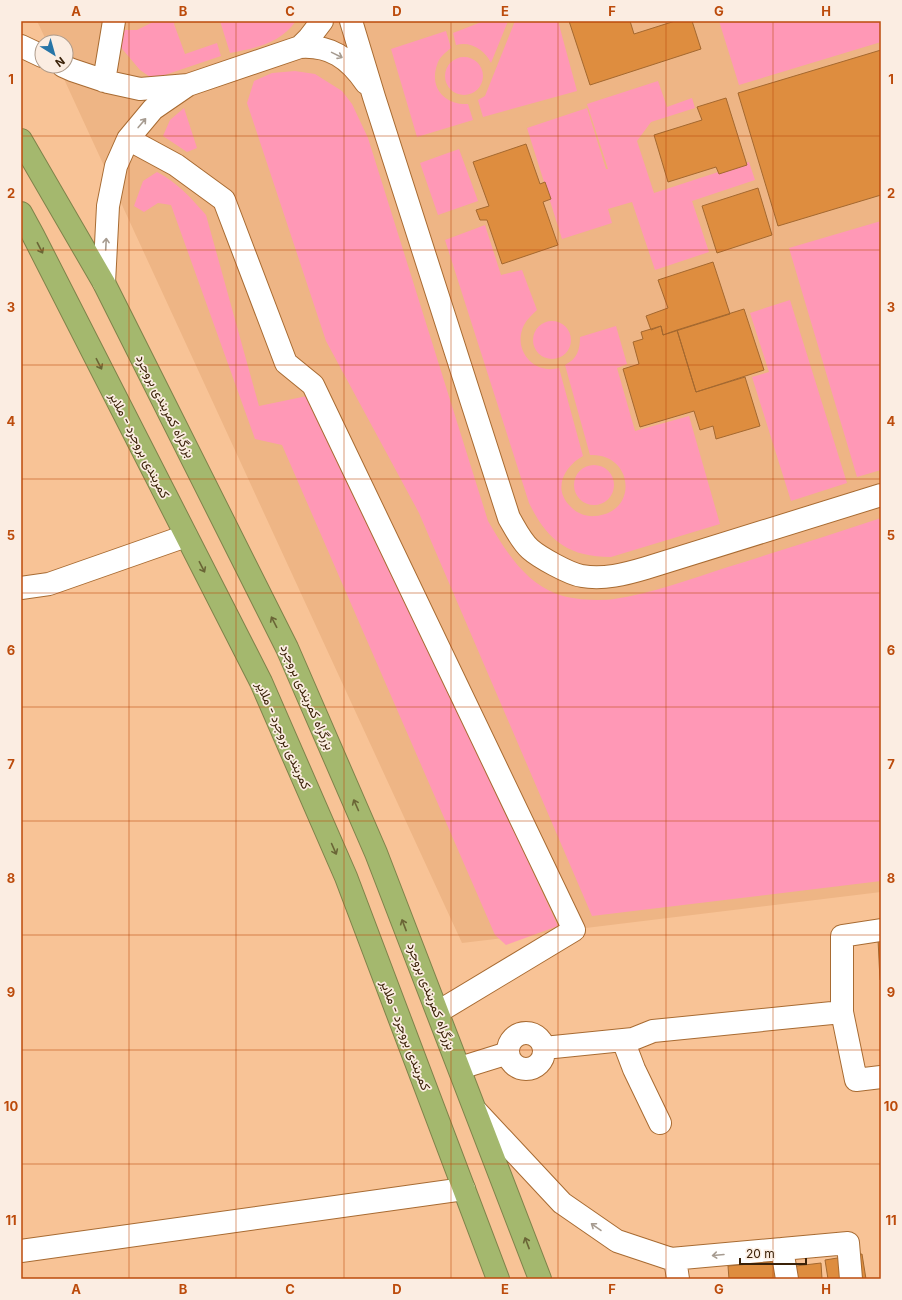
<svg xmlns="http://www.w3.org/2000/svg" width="902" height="1300" font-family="Inter,Vazirmatn,sans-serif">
  <rect width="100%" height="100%" fill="#f8c396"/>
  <path fill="#eeb585" d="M37 21H881V892L462 943 58 66H66V42H47Z"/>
  <path fill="#ff98b6" d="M155 21H175L174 24 185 54 217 43 221 56 153 79 140 70 118 44 120 30H137Z
    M220 21H296C279 44 256 48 230 53Z
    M484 21H508L491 63C485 50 471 41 456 45L453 33Z
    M515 21H558L577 91 483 117 478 100 485 96Z
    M719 21H881V42L739 85Z
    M446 31 451 48C445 53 439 57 437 65 429 88 445 105 468 104L473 120 417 137 391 49Z
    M445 76a19 19 0 1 1 38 0a19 19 0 1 1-38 0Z
    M295 71 315 74 342 91 352 104 368 138 488 521C505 550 524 582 557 594 573 600 598 601 614 599 653 593 691 579 728 567 779 551 830 535 881 518V881L592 916 419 513 326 341 247 103 254 81 272 73Z
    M658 81 667 107 692 98 695 108 651 122 637 141 654 193 749 162 755 180 692 201 709 252 655 270 632 202 608 209 612 223 562 239 527 128 587 108 606 169H608L587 104Z
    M184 108 197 148 187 152 163 136 170 120Z
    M459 149 478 201 438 215 420 163Z
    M157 172C178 183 191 198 206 215L259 406 312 395 558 926 506 945 495 935 282 445 255 439 171 205 158 203 144 212 134 206 143 181Z
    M881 221V470L857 477 789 248Z
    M485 225 501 275 522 270 537 310C532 315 527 319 524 325 512 349 533 375 559 368L583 456C565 466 552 488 570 506 576 513 586 517 595 516 639 513 634 453 590 455L565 365C577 359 580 350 580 337L616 326 627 364 617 368 635 431 689 416 720 524 611 557C568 557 547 540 529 503L445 240Z
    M790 300 847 483 791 501 752 377 769 372 750 313Z
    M533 340a19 19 0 1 1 38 0a19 19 0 1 1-38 0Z
    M574 485a20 20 0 1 1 40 0a20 20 0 1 1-40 0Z"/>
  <path fill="#de8d3f" stroke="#a4682f" d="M569 21H630L634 34 675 21H692L701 49 590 85Z
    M881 50V195L778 226 738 93Z
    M726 98 747 165 719 174 716 167 668 182 654 135 702 120 697 107Z
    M526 144 540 184 545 182 551 199 543 202 558 245 502 264 487 220H480L476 210 489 206 473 162Z
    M758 188 772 235 717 253 702 206Z
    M713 262 730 314 663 335 661 326 651 330 646 316 668 308 658 280Z
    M744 309 764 370 696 392 677 330Z
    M661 326 663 335 677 330 696 392 745 377 760 426 716 439 713 426 700 430 694 411 640 427 623 369 639 364 633 342 643 339 641 332Z
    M881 938V980H880L878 939Z
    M862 1254 866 1279H828L825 1260Z
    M793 1260 795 1279H729L728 1266Z
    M821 1263 822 1279H797L796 1266Z"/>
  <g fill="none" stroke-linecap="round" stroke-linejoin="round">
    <g stroke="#a86b32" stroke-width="24">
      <path id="minor" d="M351 21 374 97 509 518C515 528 521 541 530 549 539 557 569 574 582 576 603 580 626 574 646 568L881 495
        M21 46 42 56
        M300 47 309 38 322 21
        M63 66 72 70 108 82 140 89 188 85 300 47C330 45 349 58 366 83
        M104 81 114 21
        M128 139 176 165 224 200 286 363 313 385 574 930 438 1012
        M104 283 108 206 116 166 128 139 153 109 188 85
        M21 588 49 584 186 536
        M881 930 842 936V1012L856 1080 881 1077
        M508 1051a18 18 0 1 1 36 0a18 18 0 1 1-36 0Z
        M623 1040 634 1069 660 1123
        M544 1048 633 1039 653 1031 842 1012
        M460 1068 508 1053
        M477 1112 562 1203 617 1241 671 1259 782 1249 787 1279
        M782 1249 848 1243 851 1279
        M21 1251 464 1189
        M675 1259 678 1279"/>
    </g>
    <g stroke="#7f834a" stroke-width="24">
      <path id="highway" d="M21 140 104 283 287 648 376 853 540 1279
        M21 213 33 235 261 682 346 877 498 1279"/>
    </g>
    <use href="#minor" stroke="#fff" stroke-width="22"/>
    <use href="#highway" stroke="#a4b86e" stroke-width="22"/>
  </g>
  <defs><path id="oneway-shaft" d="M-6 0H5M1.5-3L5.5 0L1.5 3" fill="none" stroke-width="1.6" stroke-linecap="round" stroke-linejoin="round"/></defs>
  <g stroke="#a69b90">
    <use href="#oneway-shaft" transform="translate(337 55) rotate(26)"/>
    <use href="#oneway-shaft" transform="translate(142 123) rotate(-50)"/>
    <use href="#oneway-shaft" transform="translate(106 244) rotate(-87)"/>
    <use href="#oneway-shaft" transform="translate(596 1227) rotate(-145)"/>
    <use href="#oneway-shaft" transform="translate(718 1255) rotate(175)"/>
  </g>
  <g stroke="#6a6536">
    <use href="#oneway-shaft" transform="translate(40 248) rotate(63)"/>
    <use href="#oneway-shaft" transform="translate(99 364) rotate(63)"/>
    <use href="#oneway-shaft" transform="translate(202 567) rotate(63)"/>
    <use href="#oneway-shaft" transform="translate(274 622) rotate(-117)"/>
    <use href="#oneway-shaft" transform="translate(356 805) rotate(-114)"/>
    <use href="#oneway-shaft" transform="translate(334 849) rotate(66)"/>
    <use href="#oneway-shaft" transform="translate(404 925) rotate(-111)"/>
    <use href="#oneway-shaft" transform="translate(527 1243) rotate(-111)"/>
  </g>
  <path fill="none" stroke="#bc4b0b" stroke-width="1" stroke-opacity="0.55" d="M129 21V1279M236 21V1279M344 21V1279M451 21V1279M558 21V1279M666 21V1279M773 21V1279M21 136H881M21 250H881M21 365H881M21 479H881M21 593H881M21 707H881M21 821H881M21 935H881M21 1050H881M21 1164H881"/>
  <g text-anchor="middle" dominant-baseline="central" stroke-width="3.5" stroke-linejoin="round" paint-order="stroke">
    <g font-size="13" fill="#3a2108" stroke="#fbede2">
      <text transform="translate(166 406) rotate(63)">بزرگراه کمربندی بروجرد</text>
      <text transform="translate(140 445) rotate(63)">کمربندی بروجرد - ملایر</text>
      <text transform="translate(308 697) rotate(66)">بزرگراه کمربندی بروجرد</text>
      <text transform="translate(284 735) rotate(66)">کمربندی بروجرد - ملایر</text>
      <text transform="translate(432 996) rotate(69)">بزرگراه کمربندی بروجرد</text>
      <text transform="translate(406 1035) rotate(69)">کمربندی بروجرد - ملایر</text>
    </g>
  </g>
  <rect width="902" height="1300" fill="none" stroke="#fbede2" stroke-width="44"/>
  <g transform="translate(54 54) rotate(143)"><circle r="19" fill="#fbede2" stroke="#ae9b8b"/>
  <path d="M0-3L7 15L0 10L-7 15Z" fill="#2775a7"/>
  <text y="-6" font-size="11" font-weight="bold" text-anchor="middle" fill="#3a2108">N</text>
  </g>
  <path d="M740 1258v6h66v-6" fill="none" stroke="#3a2108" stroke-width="2"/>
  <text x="746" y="1258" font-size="12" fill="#3a2108" stroke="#fbede2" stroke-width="3" paint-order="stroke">20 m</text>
  <rect x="22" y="22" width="858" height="1256" fill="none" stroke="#bc4b0b" stroke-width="1.5"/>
  <g font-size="13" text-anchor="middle" font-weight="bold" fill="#bc4b0b">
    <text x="76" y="16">A</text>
    <text x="183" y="16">B</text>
    <text x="290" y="16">C</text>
    <text x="397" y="16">D</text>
    <text x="505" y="16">E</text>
    <text x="612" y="16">F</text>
    <text x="719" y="16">G</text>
    <text x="826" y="16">H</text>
    <text x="11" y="84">1</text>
    <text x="891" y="84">1</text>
    <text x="11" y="198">2</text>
    <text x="891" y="198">2</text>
    <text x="11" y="312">3</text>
    <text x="891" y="312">3</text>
    <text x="11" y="426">4</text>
    <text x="891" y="426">4</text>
    <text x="11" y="540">5</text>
    <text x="891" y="540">5</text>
    <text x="11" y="655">6</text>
    <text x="891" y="655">6</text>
    <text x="11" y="769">7</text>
    <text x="891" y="769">7</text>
    <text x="11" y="883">8</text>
    <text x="891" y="883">8</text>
    <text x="11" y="997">9</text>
    <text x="891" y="997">9</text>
    <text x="11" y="1111">10</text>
    <text x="891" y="1111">10</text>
    <text x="11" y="1225">11</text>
    <text x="891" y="1225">11</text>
    <text x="76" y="1294">A</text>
    <text x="183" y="1294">B</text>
    <text x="290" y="1294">C</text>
    <text x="397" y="1294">D</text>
    <text x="505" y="1294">E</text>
    <text x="612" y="1294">F</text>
    <text x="719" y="1294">G</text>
    <text x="826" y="1294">H</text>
  </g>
</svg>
